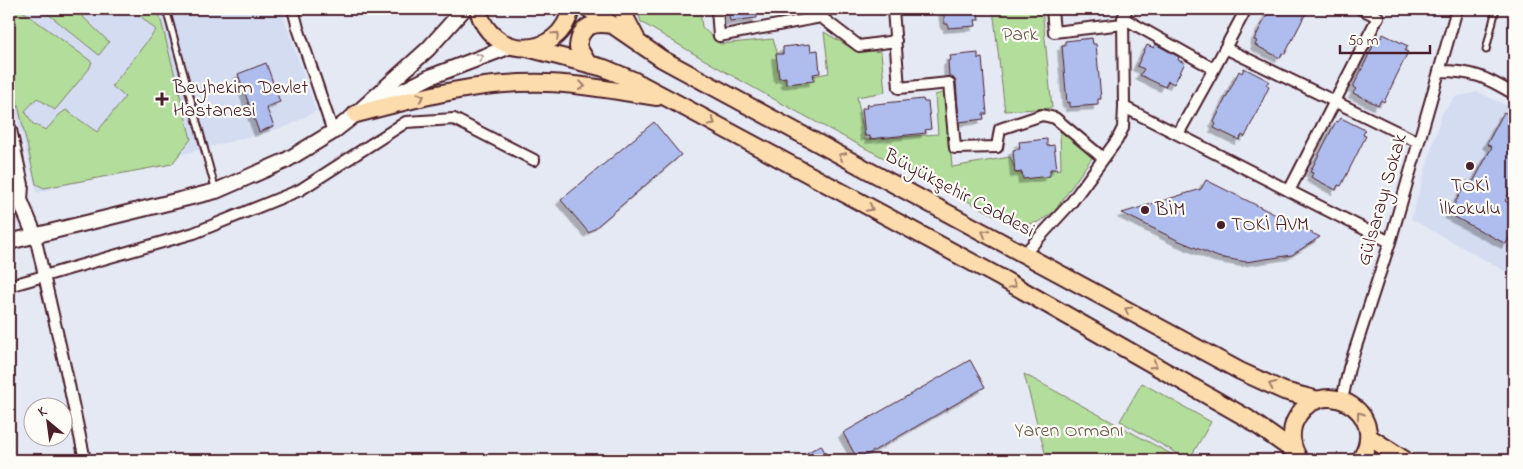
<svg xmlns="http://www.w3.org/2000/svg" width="1523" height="469" font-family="'Indie Flower',sans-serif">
  <defs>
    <filter id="shadow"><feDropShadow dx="-4.5" dy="4.5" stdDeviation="0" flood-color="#0004"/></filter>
  </defs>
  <rect width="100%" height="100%" fill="#e5e9f4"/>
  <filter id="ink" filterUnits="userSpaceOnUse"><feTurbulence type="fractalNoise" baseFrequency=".02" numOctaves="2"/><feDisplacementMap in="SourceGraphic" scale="10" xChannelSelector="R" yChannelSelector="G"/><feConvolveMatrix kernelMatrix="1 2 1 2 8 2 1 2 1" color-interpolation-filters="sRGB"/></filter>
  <g filter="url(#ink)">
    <path fill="#d4dcf2" d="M9 9H281L316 111 288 126 37 193 9 88Z
      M1478 92 1514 109V276L1411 219 1442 113 1455 97Z"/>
    <path fill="#b2dd9b" stroke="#7e7e63" d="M20 9 92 62 89 69 55 110 37 98 25 111 33 124 46 130 59 115 66 110 97 132 125 97 112 86 156 30 137 13 141 9H158L191 139 172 164 44 188 36 184 9 65V15Z
      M42 9H86L81 15 109 42 99 55Z
      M637 9H700L702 27 720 44 773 39 785 81 829 73 824 32 853 49 881 52 885 92 857 97 865 140 938 134 935 95 946 92 952 167 1010 157 1017 174 1061 169 1060 131 1093 156 1054 212 1038 222 1018 227C891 162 763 97 641 22Z
      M993 9H1042L1052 108 1005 111Z
      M1024 374 1182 460H1047Z
      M1142 383 1211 422 1189 460 1120 421Z"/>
    <path fill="#aebded" stroke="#4a1f2b" filter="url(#shadow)" d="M728 9H756L757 18 730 21Z
      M943 9H978L979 20H975L976 26 948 28V24H945Z
      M1270 9H1308L1285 54 1282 53 1280 58 1255 45 1257 41 1254 40Z
      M1383 34 1408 46 1405 51 1408 52 1384 102 1381 100 1378 105 1353 93 1356 89 1353 87 1378 36 1381 38Z
      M1092 38 1093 44H1096L1101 99H1098V105L1070 107V102L1067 103 1062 46H1065V41Z
      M810 44 811 51 818 50 820 73 813 74 814 81 786 84V77L779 78 776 54H783V47Z
      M1155 44 1179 57 1178 60 1185 63 1174 84 1168 81 1165 87 1140 75 1144 69 1137 66 1147 45 1154 48Z
      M978 53V59L982 58 987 114H983L984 119 959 122 956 82 954 79 949 76 948 61 951 60 950 56Z
      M266 63 280 102 266 107 274 126 259 132 238 74Z
      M1244 68 1269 81 1266 85 1269 87 1245 137 1242 135 1239 140 1214 128 1216 124 1214 122 1239 71 1242 73Z
      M923 99 924 102H928L931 129 925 130 926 133 870 139V136H865L862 108H867L866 105Z
      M1504 112 1514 117V185L1505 201 1514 206V228L1506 244 1449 214 1467 181 1472 184 1492 147 1487 144Z
      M1341 118 1365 130 1363 135 1366 136 1341 186 1338 185 1336 190 1311 177 1313 173 1310 172 1336 121 1338 122Z
      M654 122 681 155 589 233 561 200Z
      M1047 139V146L1054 145 1057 169H1050V176L1023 179 1022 172 1015 173 1013 150 1020 149 1019 142Z
      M1206 180 1320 237 1292 255 1246 262 1218 257 1177 240 1122 213 1201 189Z
      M970 360 985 387 858 460 843 433Z
      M821 445 829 460H794Z"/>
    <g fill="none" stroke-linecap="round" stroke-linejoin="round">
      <g stroke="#4a1f2b" stroke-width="9">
        <path id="service" d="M166 9 216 191
          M1486 50 1496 9"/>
      </g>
      <g stroke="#4a1f2b" stroke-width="14">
        <path id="minor" d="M293 9 298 28 333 132
          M717 9 719 36 821 17 859 46 896 41
          M893 9 899 88 949 83 955 148 997 147 1000 129 1042 115 1055 118 1103 158
          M1052 9 1054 32 1123 24
          M1123 18 1214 69 1178 134
          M1225 48 1418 142
          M1214 69 1246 9
          M1439 71C1474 71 1485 77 1514 94
          M1124 107 1390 242
          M1289 191 1378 17 1361 9
          M35 236 66 371 85 460
          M1024 254 1071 203 1117 140 1123 128 1124 107 1123 18 1127 9
          M9 286 194 233 300 190 406 122 454 119 534 160
          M1342 400 1349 368 1390 242 1457 9"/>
      </g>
      <g stroke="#4a1f2b" stroke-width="18">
        <path id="tertiary" d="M375 105 430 77 511 46
          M9 130 21 185 20 200
          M9 181 10 187 20 200 35 236
          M9 242 216 191 285 161 333 132 356 114 428 49 464 9"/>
      </g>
      <g stroke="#4a1f2b" stroke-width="20">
        <path id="primary" d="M478 9C490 60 559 61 571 9
          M589 9 662 59 1240 371 1284 391 1318 400
          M621 9 636 38
          M527 48 604 68 635 81 669 99 1001 278 1247 418 1295 452
          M587 62 578 47C580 25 593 22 612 25
          M356 114C422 97 479 81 547 83 584 84 620 92 657 97
          M1369 437 1405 460
          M1298 457C1292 447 1290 434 1294 423 1317 370 1393 411 1360 460"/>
      </g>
      <use href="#service" stroke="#fdfcf7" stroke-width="5"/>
      <use href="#minor" stroke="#fdfcf7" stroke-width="10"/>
      <use href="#tertiary" stroke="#fdfcf7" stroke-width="14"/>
      <use href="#primary" stroke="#fcdcac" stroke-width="16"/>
    </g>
    <defs><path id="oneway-chevron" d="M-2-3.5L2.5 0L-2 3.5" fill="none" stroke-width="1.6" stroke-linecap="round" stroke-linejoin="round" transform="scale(1.25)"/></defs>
    <g stroke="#a37e6c">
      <use href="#oneway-chevron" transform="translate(556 35) rotate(-44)"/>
      <use href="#oneway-chevron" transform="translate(582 86) rotate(8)"/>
      <use href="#oneway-chevron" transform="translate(421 97) rotate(-14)"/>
      <use href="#oneway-chevron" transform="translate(712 122) rotate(28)"/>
      <use href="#oneway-chevron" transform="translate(842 156) rotate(-152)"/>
      <use href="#oneway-chevron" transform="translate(870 208) rotate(28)"/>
      <use href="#oneway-chevron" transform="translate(985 233) rotate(-152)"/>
      <use href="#oneway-chevron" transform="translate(1013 285) rotate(30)"/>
      <use href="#oneway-chevron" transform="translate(1128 310) rotate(-151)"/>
      <use href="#oneway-chevron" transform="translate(1154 365) rotate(30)"/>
      <use href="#oneway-chevron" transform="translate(1272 385) rotate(-156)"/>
      <use href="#oneway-chevron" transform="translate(1360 415) rotate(-126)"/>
    </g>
    <use stroke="#ac999b" href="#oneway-chevron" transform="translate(480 57) rotate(-20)"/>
  </g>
  <g fill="#4a1f2b" stroke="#fdfcf7" stroke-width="2">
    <path d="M159.5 91.5h5v5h5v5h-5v5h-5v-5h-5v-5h5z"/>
    <circle cx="1470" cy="166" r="5"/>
    <circle cx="1145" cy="210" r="5"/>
    <circle cx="1221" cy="225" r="5"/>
  </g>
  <g text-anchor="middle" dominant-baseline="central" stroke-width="4.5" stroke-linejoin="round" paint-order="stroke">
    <g font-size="20" fill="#69584d" stroke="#fdfcf7">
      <text x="1020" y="35">Park</text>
      <text x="1069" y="431">Yaren Ormanı</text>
    </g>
    <g font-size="20" fill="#4a1f2b" stroke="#fdfcf7" text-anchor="start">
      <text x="173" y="88">Beyhekim Devlet<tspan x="173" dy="23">Hastanesi</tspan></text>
      <text x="1470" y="186" text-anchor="middle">TOKİ<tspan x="1470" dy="23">İlkokulu</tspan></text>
      <text x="1155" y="210">BİM</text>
      <text x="1231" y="225">TOKİ AVM</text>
    </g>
    <g font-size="20" fill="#4a1f2b" stroke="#fdfcf7">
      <text transform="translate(959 194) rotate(28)">Büyükşehir Caddesi</text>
      <text transform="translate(1383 200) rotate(-74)">Gülsarayı Sokak</text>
    </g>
  </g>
  <rect width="1523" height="469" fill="none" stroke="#fdfcf7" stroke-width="30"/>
  <rect x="15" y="15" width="1493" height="439" fill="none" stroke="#4a1f2b" stroke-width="2" filter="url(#ink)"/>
  <g transform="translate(48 422) rotate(331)"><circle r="24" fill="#fdfcf7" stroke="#b5a4a5"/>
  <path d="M0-4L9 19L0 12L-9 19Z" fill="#4a1f2b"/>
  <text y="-8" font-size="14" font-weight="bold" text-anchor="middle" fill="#4a1f2b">K</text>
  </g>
  <path d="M1340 45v8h90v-8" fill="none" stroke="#4a1f2b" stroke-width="2.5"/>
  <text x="1348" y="45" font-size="15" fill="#4a1f2b" stroke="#fdfcf7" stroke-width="4" paint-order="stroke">50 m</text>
</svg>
